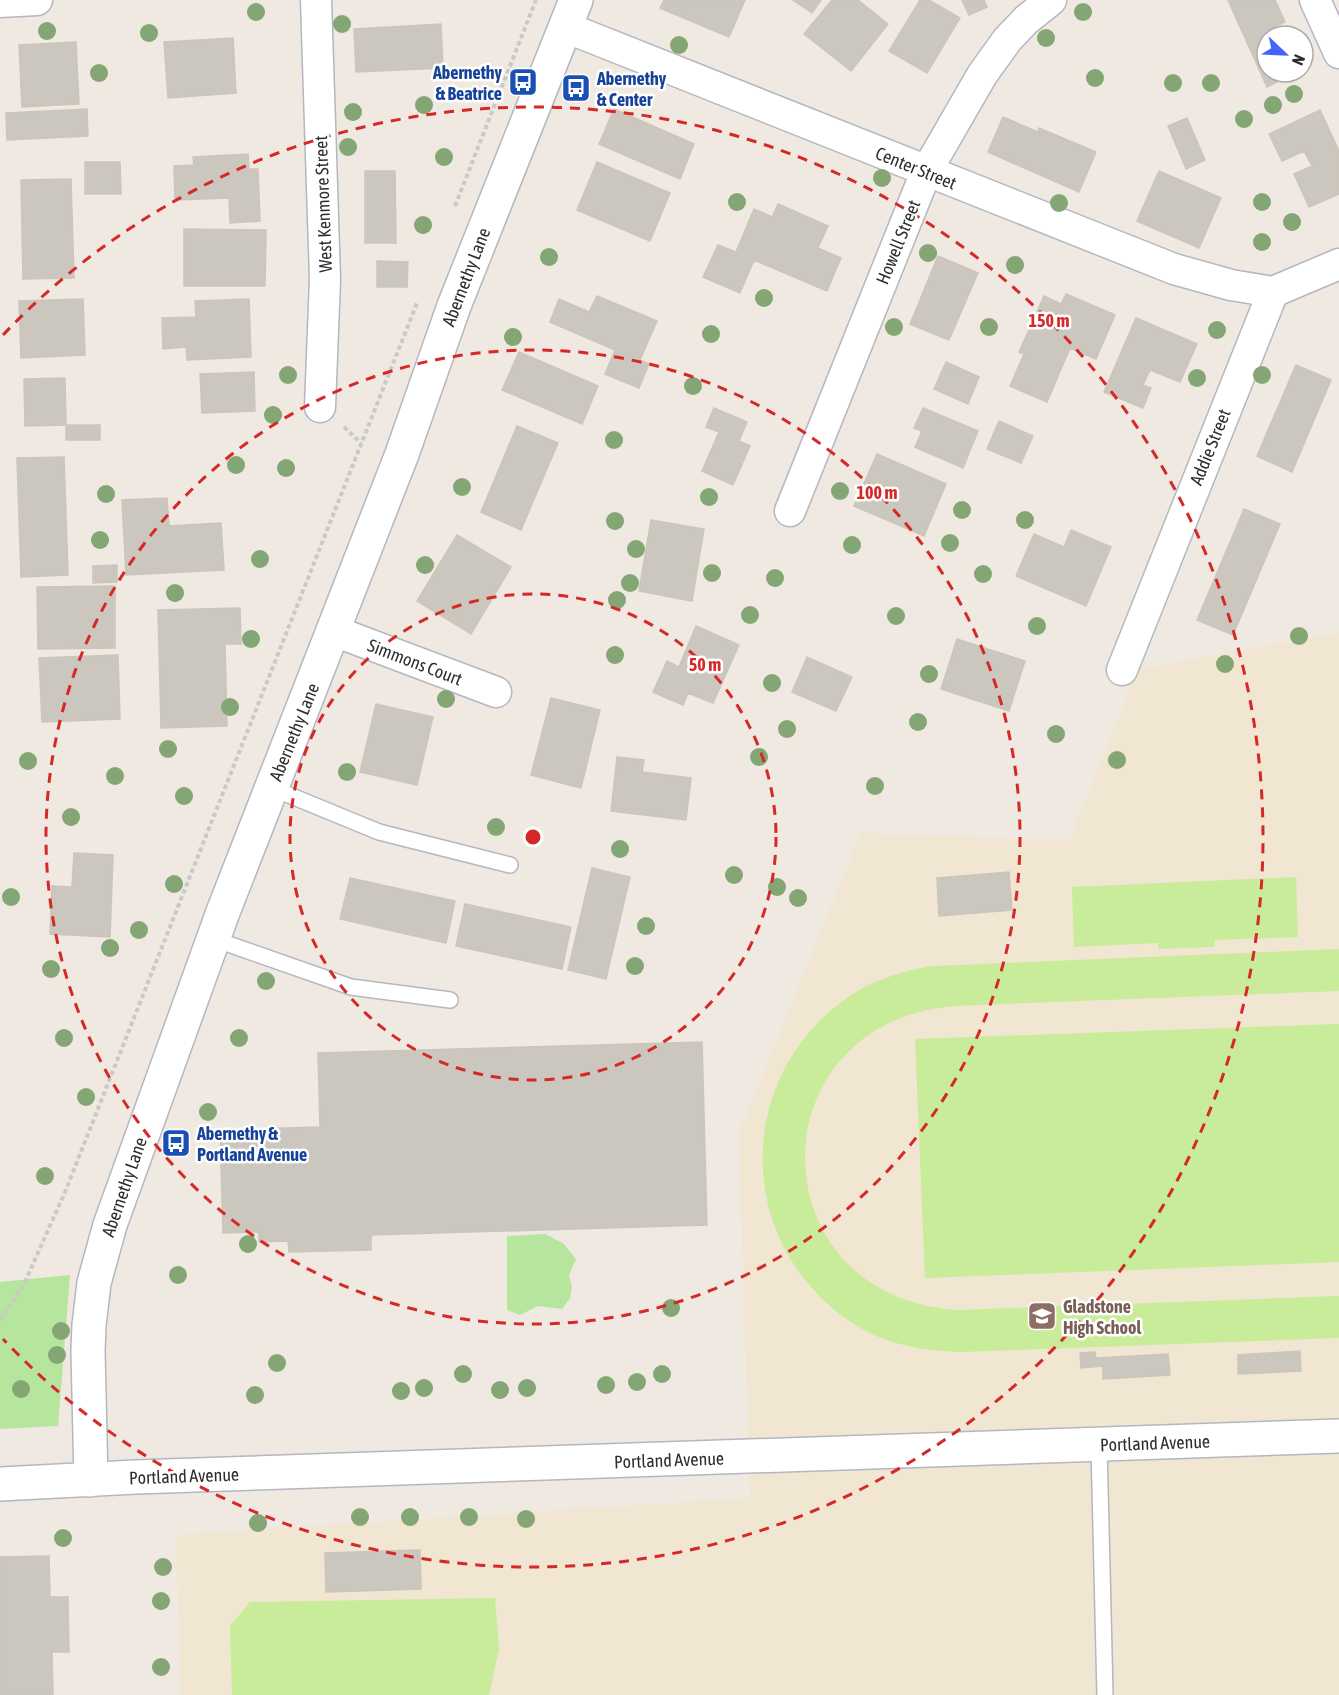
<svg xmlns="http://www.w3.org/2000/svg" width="1339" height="1695" font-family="'Asap Condensed',sans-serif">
  <rect width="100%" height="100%" fill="#efe9e1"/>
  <path fill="#f0e6d1" d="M1339 633V1695H181L176 1535 750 1498 739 1133 861 833 1069 841 1138 669Z"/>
  <path fill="#b6e59e" d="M545 1234 563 1243 576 1259 569 1275 572 1287 570 1298 562 1309 538 1306 520 1315 507 1310V1236Z
    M70 1275 58 1426 0 1429V1282Z"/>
  <path fill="#c9ec9a" d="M1296 877 1298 937 1215 940 1214 947 1158 949V943L1074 947 1072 887Z
    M1339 949V991L955 1006C753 1022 756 1299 959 1310L1339 1296V1338L961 1352C934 1351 907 1348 881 1338 846 1324 816 1297 795 1266 734 1174 762 1050 856 992 880 978 906 970 933 966Z
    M1339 1024V1262L925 1278 915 1039Z
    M495 1598 499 1648 489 1695H232L230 1626 250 1602Z"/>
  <path fill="#cbc7bf" stroke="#cbc5ba" stroke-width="1.5" d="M664 0H745L729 37 660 8Z
    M793 0H821L812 13Z
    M832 0H858L888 24 851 71 804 34Z
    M920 0H929L960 18 927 73 889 51Z
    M962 0H984L987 7 969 15Z
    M1228 0H1275L1285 22 1268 30 1271 36H1267V72H1287L1289 76 1267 87Z
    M441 24 443 68 356 72 354 29Z
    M233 38 236 93 168 98 164 42Z
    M76 42 79 104 22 107 19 45Z
    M87 109 88 136 7 140 6 113Z
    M614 109 694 144 680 179 599 144Z
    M1320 110 1339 151V194L1309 207 1294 174 1312 166 1304 151 1282 161 1269 134Z
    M1003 117 1038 132 1039 128 1096 152 1079 192 988 152Z
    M1187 118 1205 160 1186 169 1168 126Z
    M248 154 249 169H258L260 221 230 223 229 198 175 200 174 166 194 165 193 157Z
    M85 162H120L121 194H85Z
    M597 162 670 193 650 241 577 210Z
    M365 171H395L396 243H365Z
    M1159 171 1221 198 1199 248 1137 221Z
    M71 179 74 278 23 279 21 180Z
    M778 204 828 226 818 248 841 258 827 291 754 260 740 293 703 277 718 245 736 252 754 209 772 217Z
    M184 229 266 230 265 286H184Z
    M938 256 978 273 949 340 910 324Z
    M377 261 408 262 407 287H377Z
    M1066 294 1115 315 1096 359 1070 348 1047 402 1010 386 1024 354 1019 352 1044 296 1061 304Z
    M597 296 657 321 640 360 649 364 639 388 605 374 615 350 550 322 559 299 589 312Z
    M83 299 85 355 21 358 19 301Z
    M249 299 251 357 187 360 186 347 163 349 162 318 196 317 195 301Z
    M1136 318 1197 344 1180 382 1150 370 1143 385 1151 388 1143 408 1104 392Z
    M519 352 598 386 582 424 502 390Z
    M946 362 979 377 968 404 934 389Z
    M1296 365 1331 380 1292 472 1257 456Z
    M254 372 255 411 202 413 200 374Z
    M65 378 66 425 25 426 24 379Z
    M714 408 747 422 739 441 750 446 733 485 702 471 719 432 706 427Z
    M923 408 978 431 963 468 915 447 922 431 914 428Z
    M999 421 1033 436 1021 463 987 449Z
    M66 425H100V440H66Z
    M517 426 558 443 521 530 481 512Z
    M877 454 946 484 924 536 854 506Z
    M64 457 68 575 21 577 17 458Z
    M167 498 169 526 221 523 224 570 126 575 122 500Z
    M1244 509 1280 524 1233 635 1197 620Z
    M651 520 704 529 692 601 639 591Z
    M1071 530 1111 547 1086 606 1016 576 1034 534 1064 547Z
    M457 535 511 567 471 634 417 601Z
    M117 565V582L93 583V566Z
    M115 586V648L38 649 37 587Z
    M240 608 241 644H225L227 726 161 728 158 610Z
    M696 626 739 645 713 703 688 693 683 705 653 692 667 661 679 667Z
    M957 639 1025 661 1009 711 941 689Z
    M118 655 120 719 42 722 39 658Z
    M807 657 852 677 836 711 792 692Z
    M551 698 600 710 581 788 531 775Z
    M376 704 433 717 417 785 360 772Z
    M617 757 644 760 642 772 691 778 686 820 611 811Z
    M74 853 113 855 110 937 50 934 52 886 72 887Z
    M592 868 630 877 606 979 568 970Z
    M1009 872 1012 910 939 916 937 878Z
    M350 878 455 901 446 943 340 919Z
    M465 904 571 927 562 969 456 946Z
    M702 1042 707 1225 371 1235V1250L289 1252 288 1241 259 1242V1232L223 1233 220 1130 320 1127 318 1053Z
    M1300 1351 1301 1371 1238 1374V1355Z
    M1095 1352 1096 1358 1168 1354 1170 1375 1103 1379V1366L1081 1368 1080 1353Z
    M420 1550 421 1589 326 1592 325 1553Z
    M49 1556 50 1597H68L69 1652H52L53 1695H0V1557Z"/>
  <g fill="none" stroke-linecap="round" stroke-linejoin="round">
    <g stroke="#b4b7c1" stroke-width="18">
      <path id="lane" d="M272 788 379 832 510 865
        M214 939 351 987 450 1000
        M1099 1445 1105 1695"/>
    </g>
    <g stroke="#b4b7c1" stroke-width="33">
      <path id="street" d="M316 0 325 279 320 407
        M1315 0 1339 53
        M0 2 37 0
        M565 27 1174 269 1231 285 1273 292
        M790 511 926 172 982 75 1007 40 1026 20 1051 0
        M334 631 496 692
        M1122 670 1273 292 1339 264"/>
    </g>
    <g stroke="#b4b7c1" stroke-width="36">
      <path id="secondary" d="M91 1480 88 1351 89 1325 94 1283 110 1225 223 912 402 454 454 306 576 0
        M0 1484 136 1477 1339 1436"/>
    </g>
    <path stroke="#c9c9c9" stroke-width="4" stroke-dasharray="4.5 3" stroke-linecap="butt" d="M455 206 536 0
      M344 427 361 443
      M0 1320 24 1284 65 1192 417 303"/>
    <use href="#lane" stroke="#fff" stroke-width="15"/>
    <use href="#street" stroke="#fff" stroke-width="30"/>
    <use href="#secondary" stroke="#fff" stroke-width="33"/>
  </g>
  <g fill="#84a574">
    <circle cx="256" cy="12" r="9"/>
    <circle cx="1083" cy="12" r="9"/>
    <circle cx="342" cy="24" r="9"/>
    <circle cx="47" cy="31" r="9"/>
    <circle cx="149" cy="33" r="9"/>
    <circle cx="1046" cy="38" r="9"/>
    <circle cx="679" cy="45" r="9"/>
    <circle cx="99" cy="73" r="9"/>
    <circle cx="1095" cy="78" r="9"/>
    <circle cx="1173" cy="83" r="9"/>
    <circle cx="1211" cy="83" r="9"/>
    <circle cx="1294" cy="94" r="9"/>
    <circle cx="424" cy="105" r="9"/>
    <circle cx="1273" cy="105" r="9"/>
    <circle cx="353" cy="112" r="9"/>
    <circle cx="1244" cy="119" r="9"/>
    <circle cx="348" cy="147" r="9"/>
    <circle cx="444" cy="157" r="9"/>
    <circle cx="882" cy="178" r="9"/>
    <circle cx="737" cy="202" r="9"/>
    <circle cx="1262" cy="202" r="9"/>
    <circle cx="1059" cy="203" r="9"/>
    <circle cx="1292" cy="222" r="9"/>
    <circle cx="423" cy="225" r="9"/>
    <circle cx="1262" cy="242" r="9"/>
    <circle cx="928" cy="253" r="9"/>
    <circle cx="549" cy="257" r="9"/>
    <circle cx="1015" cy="265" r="9"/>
    <circle cx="764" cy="298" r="9"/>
    <circle cx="894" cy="327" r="9"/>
    <circle cx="989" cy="327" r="9"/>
    <circle cx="1217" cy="330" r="9"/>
    <circle cx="711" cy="334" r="9"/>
    <circle cx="513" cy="337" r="9"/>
    <circle cx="288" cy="375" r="9"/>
    <circle cx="1262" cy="375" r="9"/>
    <circle cx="1197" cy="378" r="9"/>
    <circle cx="693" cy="386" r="9"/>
    <circle cx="273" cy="415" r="9"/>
    <circle cx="614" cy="440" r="9"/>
    <circle cx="236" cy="465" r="9"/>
    <circle cx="286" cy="468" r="9"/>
    <circle cx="462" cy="487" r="9"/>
    <circle cx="840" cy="491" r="9"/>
    <circle cx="106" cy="494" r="9"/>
    <circle cx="709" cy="497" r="9"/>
    <circle cx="962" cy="510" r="9"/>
    <circle cx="1025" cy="520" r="9"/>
    <circle cx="615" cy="521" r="9"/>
    <circle cx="100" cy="540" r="9"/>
    <circle cx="950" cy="543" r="9"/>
    <circle cx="852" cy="545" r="9"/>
    <circle cx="636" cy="549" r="9"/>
    <circle cx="260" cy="559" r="9"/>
    <circle cx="425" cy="565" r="9"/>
    <circle cx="712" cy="573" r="9"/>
    <circle cx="983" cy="574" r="9"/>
    <circle cx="775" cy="578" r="9"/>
    <circle cx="630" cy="583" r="9"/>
    <circle cx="175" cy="593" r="9"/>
    <circle cx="617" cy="600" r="9"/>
    <circle cx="750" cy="615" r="9"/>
    <circle cx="896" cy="616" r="9"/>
    <circle cx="1037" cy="626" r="9"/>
    <circle cx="1299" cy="636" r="9"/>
    <circle cx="251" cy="639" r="9"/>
    <circle cx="615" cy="655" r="9"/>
    <circle cx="1225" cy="664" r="9"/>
    <circle cx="929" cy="674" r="9"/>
    <circle cx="772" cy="683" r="9"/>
    <circle cx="446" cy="699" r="9"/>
    <circle cx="230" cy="707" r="9"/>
    <circle cx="918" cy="722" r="9"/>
    <circle cx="787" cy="729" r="9"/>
    <circle cx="1056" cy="734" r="9"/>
    <circle cx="168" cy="749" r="9"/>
    <circle cx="759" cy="757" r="9"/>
    <circle cx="1117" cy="760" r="9"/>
    <circle cx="28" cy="761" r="9"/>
    <circle cx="347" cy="772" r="9"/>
    <circle cx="115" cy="776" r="9"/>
    <circle cx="875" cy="786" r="9"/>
    <circle cx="184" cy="796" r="9"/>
    <circle cx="71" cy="817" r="9"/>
    <circle cx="496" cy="827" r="9"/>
    <circle cx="620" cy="849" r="9"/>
    <circle cx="734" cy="875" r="9"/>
    <circle cx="174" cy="884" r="9"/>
    <circle cx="777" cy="887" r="9"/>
    <circle cx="11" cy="897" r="9"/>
    <circle cx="798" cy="898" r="9"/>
    <circle cx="646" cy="926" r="9"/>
    <circle cx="139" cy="930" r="9"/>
    <circle cx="110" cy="948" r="9"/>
    <circle cx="635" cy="966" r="9"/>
    <circle cx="51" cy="969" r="9"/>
    <circle cx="266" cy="981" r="9"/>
    <circle cx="64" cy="1038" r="9"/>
    <circle cx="239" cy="1038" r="9"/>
    <circle cx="86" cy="1097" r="9"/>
    <circle cx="208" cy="1112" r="9"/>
    <circle cx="45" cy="1176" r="9"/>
    <circle cx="248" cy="1244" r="9"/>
    <circle cx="178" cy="1275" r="9"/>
    <circle cx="671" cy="1308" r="9"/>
    <circle cx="61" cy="1331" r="9"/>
    <circle cx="57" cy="1355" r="9"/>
    <circle cx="277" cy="1363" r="9"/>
    <circle cx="463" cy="1374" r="9"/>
    <circle cx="662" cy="1374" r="9"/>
    <circle cx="637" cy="1382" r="9"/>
    <circle cx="606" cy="1385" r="9"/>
    <circle cx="424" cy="1388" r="9"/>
    <circle cx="527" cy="1388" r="9"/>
    <circle cx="21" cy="1389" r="9"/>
    <circle cx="500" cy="1390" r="9"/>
    <circle cx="401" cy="1391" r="9"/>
    <circle cx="255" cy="1395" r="9"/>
    <circle cx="360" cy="1517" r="9"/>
    <circle cx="410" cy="1517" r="9"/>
    <circle cx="469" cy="1517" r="9"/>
    <circle cx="526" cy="1519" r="9"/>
    <circle cx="258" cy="1523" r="9"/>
    <circle cx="63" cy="1538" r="9"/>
    <circle cx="163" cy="1567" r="9"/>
    <circle cx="161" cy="1601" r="9"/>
    <circle cx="161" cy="1667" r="9"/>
  </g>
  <g fill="none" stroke="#d62828" stroke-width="3" stroke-dasharray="10 8">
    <circle cx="533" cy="837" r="243"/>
    <circle cx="533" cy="837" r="487"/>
    <path d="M3 335A730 730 0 1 1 3 1339"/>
  </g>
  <defs>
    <g id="bus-square" transform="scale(1.5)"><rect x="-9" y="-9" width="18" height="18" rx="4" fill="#1a4fb4" stroke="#fff"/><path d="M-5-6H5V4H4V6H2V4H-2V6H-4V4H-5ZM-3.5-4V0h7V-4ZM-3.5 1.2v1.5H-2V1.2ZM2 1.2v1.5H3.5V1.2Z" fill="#fff"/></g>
    <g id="school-square" transform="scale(1.5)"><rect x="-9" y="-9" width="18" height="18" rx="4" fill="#8d6e63" stroke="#fff"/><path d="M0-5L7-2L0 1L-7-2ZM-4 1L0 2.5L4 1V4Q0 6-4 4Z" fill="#fff"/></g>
  </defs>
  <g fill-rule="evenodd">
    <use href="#bus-square" x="523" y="82"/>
    <use href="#bus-square" x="576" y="88"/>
    <use href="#bus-square" x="176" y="1143"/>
    <use href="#school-square" x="1042" y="1316"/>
  </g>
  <g text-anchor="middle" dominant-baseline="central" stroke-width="5" stroke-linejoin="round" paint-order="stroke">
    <g font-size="18" font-weight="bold" fill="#164399" stroke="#fff" text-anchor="start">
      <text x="502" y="72" text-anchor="end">Abernethy<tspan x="502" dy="21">&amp; Beatrice</tspan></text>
      <text x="597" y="78">Abernethy<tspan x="597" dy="21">&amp; Center</tspan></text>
      <text x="197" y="1133">Abernethy &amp;<tspan x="197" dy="21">Portland Avenue</tspan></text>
    </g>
    <g font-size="18" fill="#2e2e2e" stroke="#fff">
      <text transform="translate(916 168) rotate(22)">Center Street</text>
      <text transform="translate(323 204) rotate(-92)">West Kenmore Street</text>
      <text transform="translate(898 242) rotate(-68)">Howell Street</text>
      <text transform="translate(466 277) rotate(-69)">Abernethy Lane</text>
      <text transform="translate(1210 447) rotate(-68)">Addie Street</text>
      <text transform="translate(415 662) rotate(21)">Simmons Court</text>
      <text transform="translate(294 732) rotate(-68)">Abernethy Lane</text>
      <text transform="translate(124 1187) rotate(-71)">Abernethy Lane</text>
      <text transform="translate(1155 1443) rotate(-2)">Portland Avenue</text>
      <text transform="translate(669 1460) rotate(-2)">Portland Avenue</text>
      <text transform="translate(184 1476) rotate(-2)">Portland Avenue</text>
    </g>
    <g font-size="18" font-weight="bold" fill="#785e54" stroke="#fff" text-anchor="start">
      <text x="1063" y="1306">Gladstone<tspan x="1063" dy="21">High School</tspan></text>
    </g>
  </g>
  <circle cx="533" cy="837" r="9" fill="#d62828" stroke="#fff" stroke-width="3"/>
  <g font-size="18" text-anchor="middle" font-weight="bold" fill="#d62828" stroke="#fff" stroke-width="5" stroke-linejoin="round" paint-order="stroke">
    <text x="1049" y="327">150 m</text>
    <text x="877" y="499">100 m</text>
    <text x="705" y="671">50 m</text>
  </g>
  <g transform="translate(1285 54) rotate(113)"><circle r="28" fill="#ffffff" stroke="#ababab" stroke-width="1.5"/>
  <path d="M0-4.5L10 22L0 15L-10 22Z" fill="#4264fb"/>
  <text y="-9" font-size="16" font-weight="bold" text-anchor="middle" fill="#2e2e2e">N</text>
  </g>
</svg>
